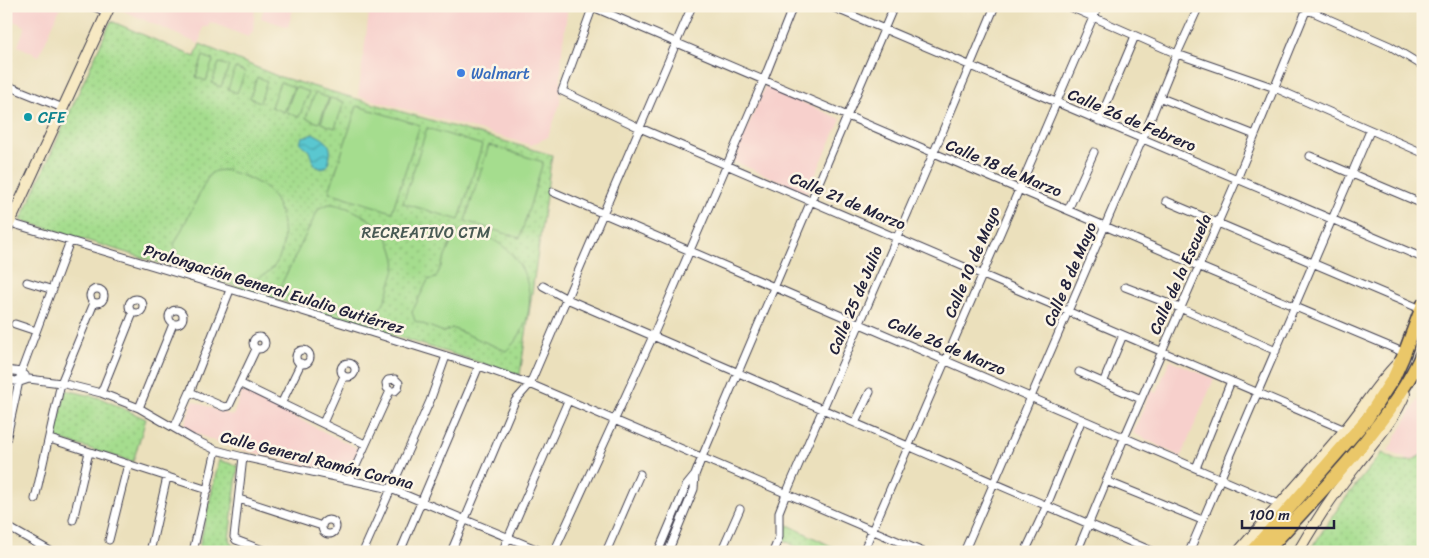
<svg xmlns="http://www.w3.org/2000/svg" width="1429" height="558" font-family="Sriracha,sans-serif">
  <defs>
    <pattern id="green-dots" width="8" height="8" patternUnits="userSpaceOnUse" patternTransform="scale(1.25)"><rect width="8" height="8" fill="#a5dd8e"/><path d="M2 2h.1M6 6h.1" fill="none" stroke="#8ebd7b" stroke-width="1.8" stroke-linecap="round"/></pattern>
    <pattern id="water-waves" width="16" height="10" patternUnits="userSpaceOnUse" patternTransform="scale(1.25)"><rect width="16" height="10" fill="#5ac7d0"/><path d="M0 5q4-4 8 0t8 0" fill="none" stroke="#4aa1aa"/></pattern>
  </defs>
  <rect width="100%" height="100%" fill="#fcf5e5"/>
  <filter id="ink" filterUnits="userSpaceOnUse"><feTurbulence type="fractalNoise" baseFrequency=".02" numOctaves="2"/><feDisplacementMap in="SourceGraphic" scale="10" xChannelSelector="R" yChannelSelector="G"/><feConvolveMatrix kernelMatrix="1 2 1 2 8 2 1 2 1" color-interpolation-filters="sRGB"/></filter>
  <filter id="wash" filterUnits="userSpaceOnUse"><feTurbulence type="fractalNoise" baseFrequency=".0096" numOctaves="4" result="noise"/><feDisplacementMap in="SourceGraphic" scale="20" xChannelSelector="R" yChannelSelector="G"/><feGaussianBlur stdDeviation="1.12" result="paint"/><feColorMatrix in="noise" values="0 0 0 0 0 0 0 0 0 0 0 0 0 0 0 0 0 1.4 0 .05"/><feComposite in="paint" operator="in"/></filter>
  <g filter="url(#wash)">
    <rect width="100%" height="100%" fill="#ebe0bc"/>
    <path fill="#f7d0cc" d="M6 6H61L39 56 18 46 25 26 6 18Z
      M120 6H255L253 31 248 37 210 22 208 27H203L199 44 119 9Z
      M264 6H294L288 27 261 18Z
      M329 6H568L562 50 560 104 548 137 531 145 358 96 369 13 328 11Z
      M765 86 841 119 807 193 733 161Z
      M1170 360 1214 379 1181 457 1133 433 1151 390 1156 393Z
      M1423 387V454L1410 461 1388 451 1420 396Z
      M242 391 359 449 348 475 226 446 183 428 193 401 233 416Z"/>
    <path fill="url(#green-dots)" stroke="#648064" d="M111 21 195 57 200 44 277 76 552 155 520 375 21 220Z
      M66 390 100 398 146 419 133 462 55 438Z
      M1382 453 1398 461H1411L1423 454V552H1310C1330 516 1356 484 1382 453Z
      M219 460 238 466 229 539 231 544 246 552H198Z
      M782 522 843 552H805L784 540Z"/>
    <path fill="#a5dd8e" stroke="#648064" d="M203 56 213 60 206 81 196 77Z
      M219 63 229 66 221 87 212 83Z
      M235 68 245 72 237 93 228 89Z
      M257 77 267 81 260 102 250 98Z
      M280 82 294 87 284 112 271 107Z
      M295 87 309 92 299 117 286 112Z
      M315 93 329 98 319 123 306 118Z
      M330 98 344 102 335 128 321 123Z
      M357 106 420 125 392 212 329 192Z
      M427 128 482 145 459 220 403 203Z
      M489 145 543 162 520 238 465 221Z
      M223 170C238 173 254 179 266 189 284 204 289 242 277 262 271 272 259 279 248 281L177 255 174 245 209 175 215 171Z
      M329 204C346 204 375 220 385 234 390 240 393 251 395 259 397 268 392 277 390 285 387 299 381 312 367 319L286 295 281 285 319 208Z
      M456 231C522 230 555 306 506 351L452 328 444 332 415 321 412 312 428 280 436 278Z"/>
    <path fill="url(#water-waves)" stroke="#3e7486" d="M314 134C330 141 334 148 327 166L322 169 314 165 309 151 300 143 302 137Z"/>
  </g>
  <g filter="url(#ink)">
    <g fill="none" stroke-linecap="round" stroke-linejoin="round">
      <g stroke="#403e4e" stroke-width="9">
        <path id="street" d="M92 6 107 12
          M593 6 562 91 640 128 1345 430
          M830 6 1423 258
          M1068 6 1177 54 1275 88 1423 153
          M1299 6 1390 46 1423 66
          M593 7 1198 266 1405 353
          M6 85 63 108
          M1161 98 1255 135
          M1099 121 1135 36
          M1310 156 1423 204
          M553 192 1279 504
          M1166 201 1421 309
          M1068 210 1094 152
          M7 222 270 301 479 366 530 384 923 552
          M27 282 53 290
          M543 286 567 299 1154 552
          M1125 287 1180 308 1276 351
          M90 296a7 7 0 1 1 14 0a7 7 0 1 1-14 0Z
          M129 306a7 7 0 1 1 14 0a7 7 0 1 1-14 0Z
          M169 317a7 7 0 1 1 14 0a7 7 0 1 1-14 0Z
          M15 324 36 331
          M253 343a6 6 0 1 1 12 0a6 6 0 1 1-12 0Z
          M296 357a7 7 0 1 1 14 0a7 7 0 1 1-14 0Z
          M341 370a7 7 0 1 1 14 0a7 7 0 1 1-14 0Z
          M6 370 21 372 25 375
          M1079 372 1141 399
          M6 379 20 382 29 379 61 383 101 393 139 408 193 439 216 450 243 457 391 489 543 552
          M1103 383 1123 335
          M241 384 365 444
          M190 392 224 407 229 406 256 349
          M101 393 133 313
          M282 402 301 363
          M139 408 173 324
          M323 423 344 376
          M855 423 870 392
          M174 428 190 392 230 290
          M50 439 208 490
          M6 441 21 372 70 241
          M243 457 234 537 236 540 268 552
          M1196 468 1231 381
          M350 479 390 391H395L398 388 399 383 395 379 388 380 386 383 387 388 390 391
          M1106 481 1202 520
          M35 499 61 383 94 303
          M239 499 322 526
          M322 527a7 7 0 1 1 14 0a7 7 0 1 1-14 0Z
          M73 520 89 452
          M6 526 52 552
          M109 540 128 464
          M150 552 167 477
          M193 552 216 450
          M363 552 430 401 446 356
          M400 552 479 366
          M451 552 515 401 530 384 692 6
          M502 552 568 401
          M554 552 653 336 764 79 793 6
          M606 552 640 474
          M658 552 686 486 695 475
          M668 552 694 489 695 475 702 457 894 6
          M721 552 740 509
          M773 552 779 537V512L786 494 934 152 995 6
          M863 552 1098 6
          M964 552 1142 140 1177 54 1199 6
          M1025 552 1047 505 1082 419
          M1077 552 1125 436 1237 179 1308 6
          M1189 552 1370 131"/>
      </g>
      <g stroke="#403e4e" stroke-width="12">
        <path id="secondary" d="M6 231 110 6
          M1238 552C1273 512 1309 472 1344 431 1363 409 1379 380 1401 360
          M1298 552C1315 522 1334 493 1356 466 1373 443 1394 421 1405 394"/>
      </g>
      <g stroke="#403e4e" stroke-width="15">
        <path id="highway" d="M1251 552 1367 419 1394 377 1403 357 1423 304
          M1266 552C1311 501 1360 454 1397 398 1407 383 1416 368 1423 351"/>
      </g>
      <use href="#street" stroke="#fff" stroke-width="7"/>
      <use href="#secondary" stroke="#f7e9c3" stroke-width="10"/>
      <use href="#highway" stroke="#eac769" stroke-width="12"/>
    </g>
  </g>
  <circle fill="#3f7fe0" stroke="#fcf5e5" stroke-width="2" cx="461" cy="73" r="5"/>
  <circle fill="#0f9aa8" stroke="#fcf5e5" stroke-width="2" cx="28" cy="117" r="5"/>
  <g text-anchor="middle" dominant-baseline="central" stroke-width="5" stroke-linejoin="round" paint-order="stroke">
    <g font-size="16" fill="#366cbe" stroke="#fcf5e5" text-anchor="start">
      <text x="471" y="73">Walmart</text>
    </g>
    <g font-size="16" fill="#0d838f" stroke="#fcf5e5" text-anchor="start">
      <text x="38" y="117">CFE</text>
    </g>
    <g font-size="16" fill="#22223b" stroke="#fcf5e5">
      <text transform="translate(1132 120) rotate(23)">Calle 26 de Febrero</text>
      <text transform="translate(1004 168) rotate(23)">Calle 18 de Marzo</text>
      <text transform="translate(848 201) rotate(23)">Calle 21 de Marzo</text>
      <text transform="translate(972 262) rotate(-67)">Calle 10 de Mayo</text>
      <text transform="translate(1070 274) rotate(-67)">Calle 8 de Mayo</text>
      <text transform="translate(1180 274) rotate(-66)">Calle de la Escuela</text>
      <text transform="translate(274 289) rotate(17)">Prolongación General Eulalio Gutiérrez</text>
      <text transform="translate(855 300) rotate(-67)">Calle 25 de Julio</text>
      <text transform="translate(947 346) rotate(23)">Calle 26 de Marzo</text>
      <text transform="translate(317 460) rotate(14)">Calle General Ramón Corona</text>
    </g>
    <g font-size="16" fill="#495a54" stroke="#fcf5e5">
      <text x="426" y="232">RECREATIVO CTM</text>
    </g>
  </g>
  <rect width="1429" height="558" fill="none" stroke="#fcf5e5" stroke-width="25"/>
  <path d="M1242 520v8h92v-8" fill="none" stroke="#22223b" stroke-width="2.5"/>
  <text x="1249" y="520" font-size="15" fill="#22223b" stroke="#fcf5e5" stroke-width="4" paint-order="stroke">100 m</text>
</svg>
